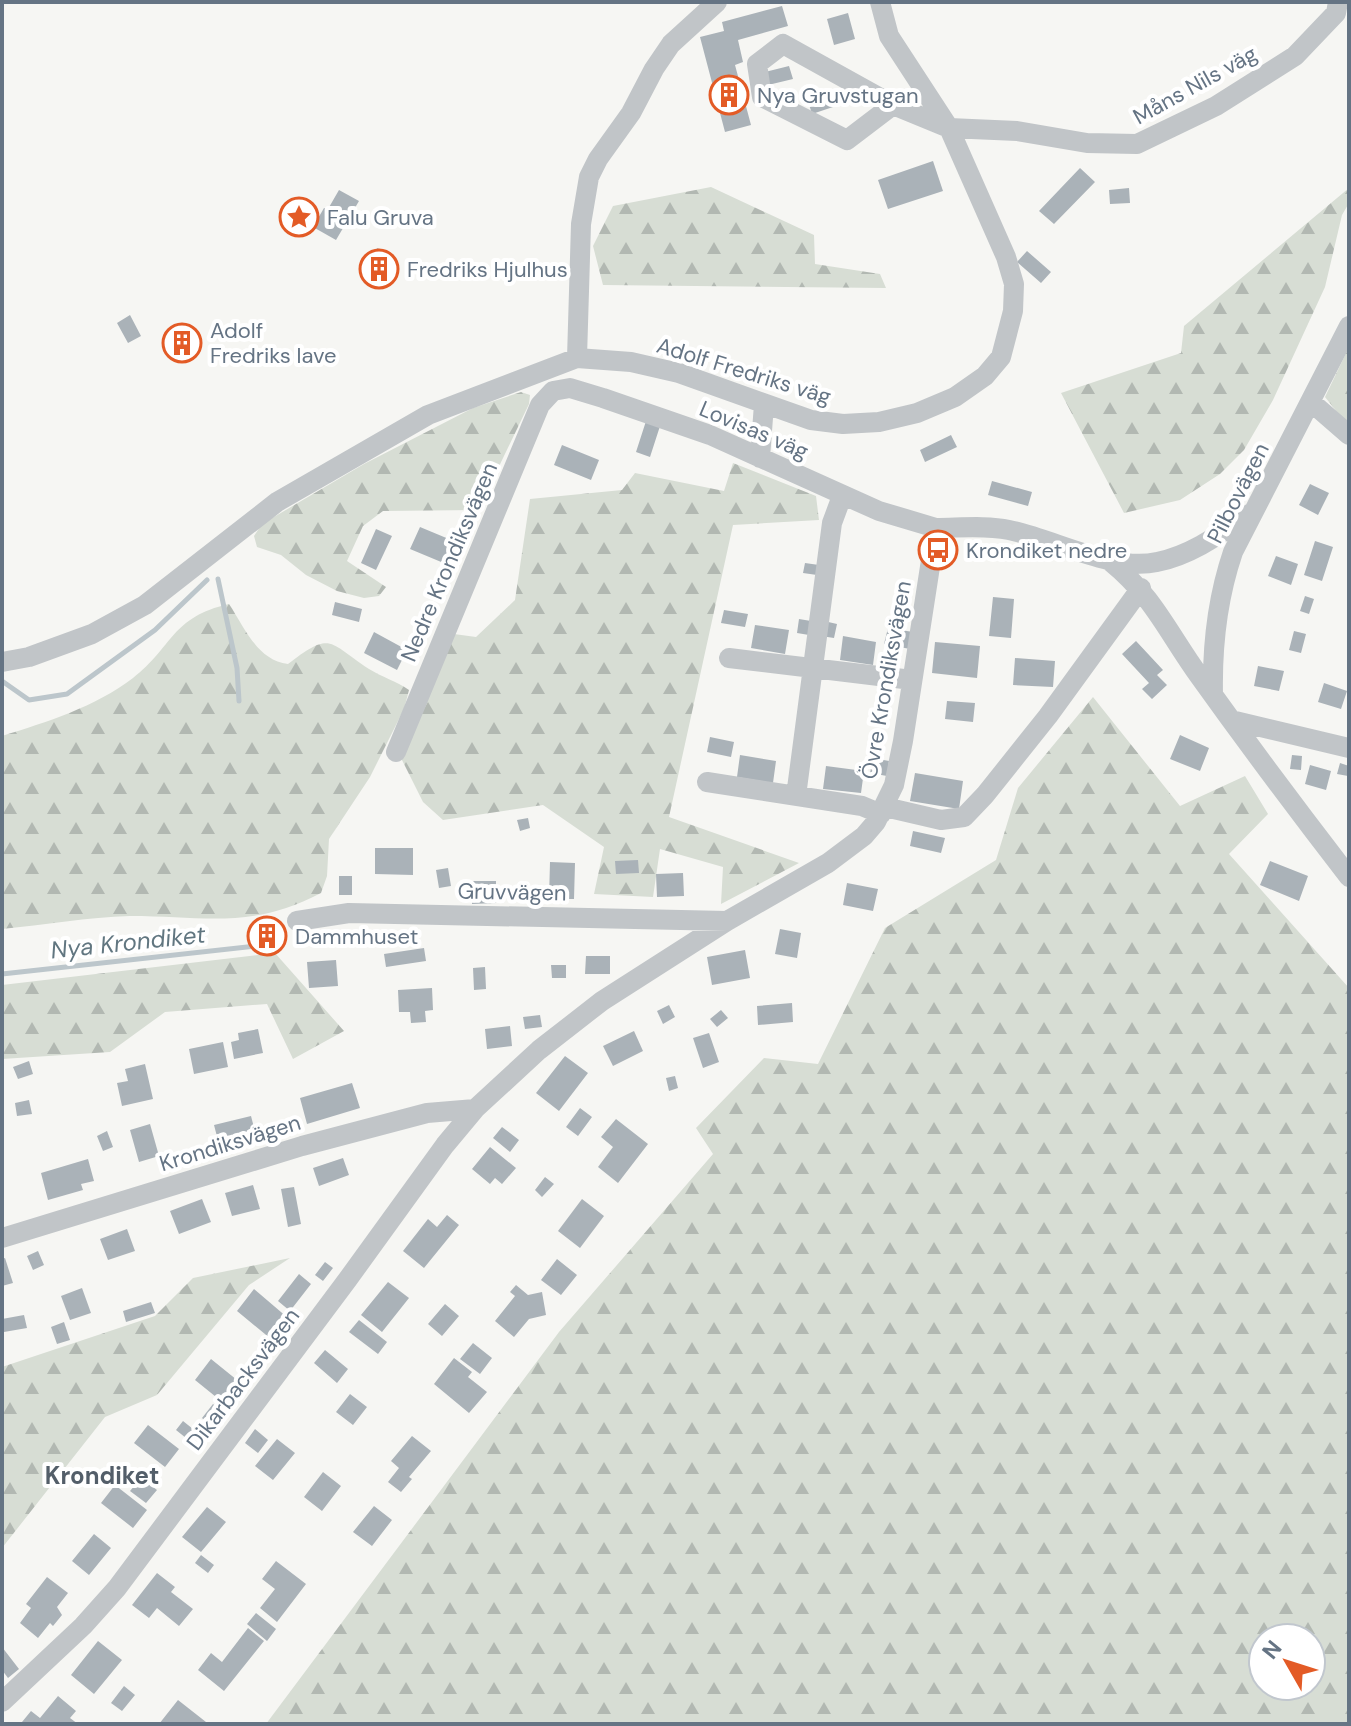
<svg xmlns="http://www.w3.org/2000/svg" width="1351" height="1726" font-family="'DM Sans',sans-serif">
  <defs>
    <pattern id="forest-firs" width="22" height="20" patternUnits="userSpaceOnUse" patternTransform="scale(2)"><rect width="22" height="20" fill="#d7ddd4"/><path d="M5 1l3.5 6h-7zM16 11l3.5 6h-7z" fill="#b2b8b2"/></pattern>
  </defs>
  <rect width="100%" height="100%" fill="#f6f6f3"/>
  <path fill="url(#forest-firs)" fill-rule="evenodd" d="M711 187 814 235 815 264 880 274 886 288 603 285 593 246 613 206Z
    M1349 188V203L1342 215 1325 287 1273 400 1244 450 1220 474 1180 500 1124 513 1061 393 1181 353 1184 326Z
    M1349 347V427L1325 397Z
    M521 392 530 395 529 404 478 510 383 511 363 526 347 561 386 587 379 596 364 598 337 591 306 575 281 555 257 547 254 536 262 524 364 464 473 408Z
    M733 463 816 496 819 520 733 525 669 817 799 863 721 904 723 867 660 849 653 897 594 894 604 847 543 805 443 820 423 802 398 752 454 634 476 637 515 600 530 499 622 490 635 473 724 491Z
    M229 604C245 628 257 660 288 664 332 630 328 642 369 669 382 677 396 681 409 690L404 709 370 777 329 839 327 876 321 893C251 930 204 916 130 916 88 917 44 925 2 929V736C47 722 95 707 133 678 173 647 171 617 229 604Z
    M1093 697 1180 806 1245 776 1268 814 1229 854 1349 988V1724H266L559 1332 713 1154 696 1128 764 1058 818 1064 885 928 996 860 1018 788ZM1263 1638H1311V1686H1263Z
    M275 953 344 1031 293 1059 267 1004 165 1012 110 1052 2 1059V985Z
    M290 1258 249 1285 157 1395 105 1417 2 1548V1367L155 1316 193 1278Z"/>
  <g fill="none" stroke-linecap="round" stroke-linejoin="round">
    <path stroke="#bcc6cb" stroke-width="5" d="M218 579 237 668 239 701
      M2 681 29 700 67 694 155 630 207 580
      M2 974 257 946"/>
  </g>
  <path fill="#aab2b8" d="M782 6 788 26 738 40 743 62 735 65 751 125 725 132 700 37 724 31 722 22Z
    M848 13 855 39 834 45 827 19Z
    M789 66 793 79 768 85 765 72Z
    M836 89 842 104 812 114 807 98Z
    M933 161 943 191 888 209 878 180Z
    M1080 168 1095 182 1054 224 1039 211Z
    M1129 188 1130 203 1110 204 1109 190Z
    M339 190 359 201 336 240 313 227 324 208 328 209Z
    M377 248 394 255 380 289 363 282Z
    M1027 251 1051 272 1041 283 1017 262Z
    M130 315 141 336 128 343 117 323Z
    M187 329 197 346 177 357 168 339Z
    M647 418 661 423 650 457 636 452Z
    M951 435 957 447 925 462 920 450Z
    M562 445 599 460 591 480 554 465Z
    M992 481 1032 492 1028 506 988 495Z
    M1310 484 1329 493 1318 515 1299 505Z
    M420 527 456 542 446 564 410 549Z
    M376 529 392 536 376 570 361 563Z
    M1315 541 1333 547 1322 581 1304 575Z
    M1276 556 1298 564 1291 585 1268 576Z
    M805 563 819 565 817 575 803 573Z
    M1305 596 1314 599 1309 614 1300 611Z
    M993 597 1014 599 1011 638 989 636Z
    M335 602 362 609 359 622 332 615Z
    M724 610 748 614 745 627 721 623Z
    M799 619 811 621 809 635 797 633Z
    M824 621 837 624 834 638 821 636Z
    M755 625 789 630 785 654 751 648Z
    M888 628 913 632 910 649 884 644Z
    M1294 631 1306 634 1301 653 1289 650Z
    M374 632 407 650 397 670 364 653Z
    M843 636 876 642 873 665 840 660Z
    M1136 641 1163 670 1157 675 1167 685 1152 699 1142 689 1149 683 1122 654Z
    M935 642 980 646 977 678 932 673Z
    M1015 658 1055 661 1053 687 1013 685Z
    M1258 666 1284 671 1279 691 1254 686Z
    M1324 683 1347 691 1341 709 1318 702Z
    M947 701 975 703 973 722 945 719Z
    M1180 735 1209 748 1200 771 1170 759Z
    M710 737 734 742 731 757 707 752Z
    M740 755 776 761 773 783 737 777Z
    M1292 755 1302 756 1301 770 1290 769Z
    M873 758 889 761 887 776 870 773Z
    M1340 763 1349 766 1348 776 1337 774Z
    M1310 765 1331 771 1326 790 1305 784Z
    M826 766 864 771 861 793 823 789Z
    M915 773 963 781 959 809 910 801Z
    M528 818 530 828 520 831 517 820Z
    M913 831 945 838 941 853 910 846Z
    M375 848H413V875L375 874Z
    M638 860 639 873 616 874 615 861Z
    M1270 861 1308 876 1299 901 1260 885Z
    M550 862 575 863 574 899H549Z
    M448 868 451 886 439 888 436 870Z
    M683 873 684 896 657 897 656 874Z
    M339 876H352V895H339Z
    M472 881H496V903L472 904Z
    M847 883 878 889 873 911 843 905Z
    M260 928 276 931 273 944 258 941Z
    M780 929 801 933 797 958 775 954Z
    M424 948 426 961 386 967 384 954Z
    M745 950 750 978 712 985 707 957Z
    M586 956H610V974H585Z
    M336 960 338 986 309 988 307 962Z
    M551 965H566V978H552Z
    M485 967 486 989 474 990 473 968Z
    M432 988 433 1010 425 1011 426 1022 411 1023 410 1012H399L398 990Z
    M792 1003 793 1022 758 1025 757 1006Z
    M669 1005 675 1017 663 1024 657 1011Z
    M721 1010 728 1018 717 1027 710 1019Z
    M540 1015 542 1027 525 1029 523 1017Z
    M510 1026 512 1046 487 1049 485 1029Z
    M258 1029 263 1053 234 1059 231 1042 239 1040 238 1033Z
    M634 1031 643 1051 613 1066 603 1046Z
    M709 1033 719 1062 703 1068 693 1038Z
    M223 1042 228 1067 194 1074 189 1049Z
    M565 1056 588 1073 559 1111 536 1093Z
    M29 1061 33 1074 18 1079 13 1067Z
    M145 1064 153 1099 122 1106 117 1083 128 1081 125 1069Z
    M675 1076 678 1088 669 1091 666 1078Z
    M352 1083 360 1108 307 1124 300 1098Z
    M29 1100 32 1114 17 1116 15 1103Z
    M580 1108 592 1117 578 1136 566 1127Z
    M251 1116 257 1139 220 1148 214 1125Z
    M616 1119 648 1144 618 1183 598 1167 613 1147 601 1137Z
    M150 1124 159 1156 139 1162 130 1130Z
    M502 1127 519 1140 510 1152 493 1138Z
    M107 1131 113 1147 103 1151 97 1136Z
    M490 1147 516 1168 502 1184 495 1178 490 1184 472 1169Z
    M343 1158 349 1175 319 1186 313 1168Z
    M88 1159 94 1181 81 1184 83 1190 48 1200 41 1173Z
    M545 1177 554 1184 542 1197 535 1190Z
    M253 1185 260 1209 232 1216 225 1193Z
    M294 1187 301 1224 288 1227 281 1189Z
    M202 1199 211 1222 179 1234 170 1211Z
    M582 1199 604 1216 580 1248 558 1231Z
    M447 1215 459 1225 424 1268 403 1251 428 1219 437 1227Z
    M127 1229 135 1251 108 1260 100 1239Z
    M38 1251 44 1265 33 1270 27 1256Z
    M5 1258 13 1283 2 1286V1259Z
    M557 1259 577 1275 561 1295 541 1280Z
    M325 1262 333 1268 323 1281 315 1275Z
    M299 1274 311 1284 290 1311 278 1301Z
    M388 1282 409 1298 382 1332 361 1315Z
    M516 1285 528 1295 542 1292 546 1315 529 1319 514 1337 495 1321 515 1296 510 1292Z
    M82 1288 91 1313 70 1320 61 1296Z
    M254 1289 288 1318 271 1339 237 1311Z
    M151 1302 155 1313 126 1322 123 1311Z
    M445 1304 459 1316 442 1336 428 1324Z
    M24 1315 27 1328 4 1332 2 1319Z
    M359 1320 387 1342 378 1354 349 1332Z
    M64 1322 70 1340 57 1344 51 1327Z
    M473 1343 492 1358 480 1374 460 1359Z
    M325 1350 348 1369 337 1383 314 1363Z
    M454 1358 472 1372 468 1377 487 1392 469 1413 434 1384Z
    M211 1359 237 1380 221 1401 195 1380Z
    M350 1394 367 1407 353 1425 336 1412Z
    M213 1404 222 1412 210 1425 202 1418Z
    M183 1421 198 1433 191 1442 176 1430Z
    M148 1425 179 1449 165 1467 134 1443Z
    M255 1429 268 1440 258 1453 245 1443Z
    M412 1436 431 1451 409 1477 412 1479 401 1492 388 1482 399 1468 391 1461Z
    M277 1439 295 1453 273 1480 255 1466Z
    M323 1472 341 1486 322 1511 304 1497Z
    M141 1478 157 1490 146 1503 130 1491Z
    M115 1485 147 1510 133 1528 101 1503Z
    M374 1506 392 1520 372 1546 353 1532Z
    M207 1507 226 1522 201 1552 182 1537Z
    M94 1534 111 1548 89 1575 72 1561Z
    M201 1555 214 1565 208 1573 195 1563Z
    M276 1561 306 1584 277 1622 260 1608 275 1589 262 1579Z
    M157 1573 175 1587 171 1592 193 1609 179 1626 157 1608 149 1618 132 1605Z
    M47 1577 68 1593 57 1607 62 1615 53 1626 50 1623 38 1638 20 1623 31 1608 26 1604Z
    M256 1613 276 1629 267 1641 247 1624Z
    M248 1628 264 1641 224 1691 198 1670 211 1653 222 1662Z
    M98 1641 122 1660 94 1694 71 1675Z
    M2 1647 19 1669 8 1678 2 1670Z
    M124 1686 135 1695 122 1711 111 1703Z
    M58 1696 76 1711 70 1718 78 1724 22 1722 31 1711 40 1718Z
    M178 1700 206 1722 204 1724H159Z"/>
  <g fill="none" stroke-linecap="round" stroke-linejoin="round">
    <path stroke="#c1c5c8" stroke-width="20" d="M893 105 847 140 762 97 757 64 783 44 893 105 949 128 1017 131 1087 143 1137 144 1216 106 1295 56 1336 13 1338 2
      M577 358 581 224 589 177 598 159 631 113 654 69 671 44 717 2
      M1311 402 1349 435
      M760 458 764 404
      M1111 562C1154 597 1168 633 1200 677 1248 744 1298 811 1349 877
      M729 658 912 680
      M2 662 29 657 92 634 145 605 277 502 428 415 577 358 631 362 679 373 811 420 843 424 879 422 917 413 955 397 985 376 1001 357 1013 311 1014 284 1006 257 949 128 889 36 880 2
      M1213 694C1212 644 1217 599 1233 552L1349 326
      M1231 720 1349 748
      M396 752 540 405 553 391 570 388 603 398 710 435 879 511 936 528
      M707 782 862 806 881 814
      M796 796 832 523 842 496
      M885 807 941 820 964 817 985 795 1048 716 1141 588
      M297 921 349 913 727 921
      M2 1238 302 1146 427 1113 475 1109
      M2 1702 83 1626 117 1588 348 1279 445 1145 475 1109 539 1050 602 1001 727 921 828 863 864 836 876 822 894 785 903 741 936 528C959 528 986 525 1009 530 1054 539 1112 572 1157 562 1193 555 1224 531 1254 511"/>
  </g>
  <defs>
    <g id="building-ring" transform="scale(2)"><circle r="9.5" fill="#fff" stroke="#e35b26" stroke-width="1.5"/><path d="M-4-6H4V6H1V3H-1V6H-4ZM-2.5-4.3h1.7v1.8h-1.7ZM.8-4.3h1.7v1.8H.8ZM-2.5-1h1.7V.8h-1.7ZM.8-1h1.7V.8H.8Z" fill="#e35b26"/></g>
    <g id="sight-ring" transform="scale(2)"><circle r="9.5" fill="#fff" stroke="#e35b26" stroke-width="1.5"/><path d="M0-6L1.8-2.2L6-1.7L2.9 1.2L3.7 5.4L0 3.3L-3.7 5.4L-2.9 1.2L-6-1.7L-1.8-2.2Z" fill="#e35b26"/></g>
    <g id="bus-ring" transform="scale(2)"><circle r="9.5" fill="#fff" stroke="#e35b26" stroke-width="1.5"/><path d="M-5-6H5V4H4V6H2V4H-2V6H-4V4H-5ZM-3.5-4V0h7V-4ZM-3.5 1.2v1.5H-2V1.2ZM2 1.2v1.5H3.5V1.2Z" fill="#e35b26"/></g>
  </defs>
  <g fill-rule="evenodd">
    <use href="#building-ring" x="729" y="95"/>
    <use href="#sight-ring" x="299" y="217"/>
    <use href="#building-ring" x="379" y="269"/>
    <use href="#building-ring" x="182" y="343"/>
    <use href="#bus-ring" x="938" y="550"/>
    <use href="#building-ring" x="267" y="936"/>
  </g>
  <g text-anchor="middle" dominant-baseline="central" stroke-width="8" stroke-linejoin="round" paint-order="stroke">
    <g font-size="22" fill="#657484" stroke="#fff">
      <text transform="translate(1195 85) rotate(-29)">Måns Nils väg</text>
      <text transform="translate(744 371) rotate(17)">Adolf Fredriks väg</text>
      <text transform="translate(754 430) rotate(23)">Lovisas väg</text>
      <text transform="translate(1238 493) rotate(-63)">Pilbovägen</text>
      <text transform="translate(449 562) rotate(-67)">Nedre Krondiksvägen</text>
      <text transform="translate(886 680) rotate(-80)">Övre Krondiksvägen</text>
      <text transform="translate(512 892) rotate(1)">Gruvvägen</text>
      <text transform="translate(230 1143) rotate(-17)">Krondiksvägen</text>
      <text transform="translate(243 1379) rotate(-53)">Dikarbacksvägen</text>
    </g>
    <g font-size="22" fill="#657484" stroke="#fff" text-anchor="start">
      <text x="757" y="95">Nya Gruvstugan</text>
      <text x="327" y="217">Falu Gruva</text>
      <text x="407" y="269">Fredriks Hjulhus</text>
      <text x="210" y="330">Adolf<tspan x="210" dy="25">Fredriks lave</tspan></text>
      <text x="966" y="550">Krondiket nedre</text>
      <text x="295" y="936">Dammhuset</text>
    </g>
    <g font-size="24" font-style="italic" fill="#617680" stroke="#fff">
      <text transform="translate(128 942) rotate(-6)">Nya Krondiket</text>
    </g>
    <g font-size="24" font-weight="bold" fill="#535e69" stroke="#fff">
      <text x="102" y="1475">Krondiket</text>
    </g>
  </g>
  <rect width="1351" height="1726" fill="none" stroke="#657484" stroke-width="8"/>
  <g transform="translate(1287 1662) rotate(309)"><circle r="38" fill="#ffffff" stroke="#c1c7ce" stroke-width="2"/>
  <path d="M0-6L14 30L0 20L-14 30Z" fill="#e35b26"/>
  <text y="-12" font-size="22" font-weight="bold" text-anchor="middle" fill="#657484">N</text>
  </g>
</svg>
